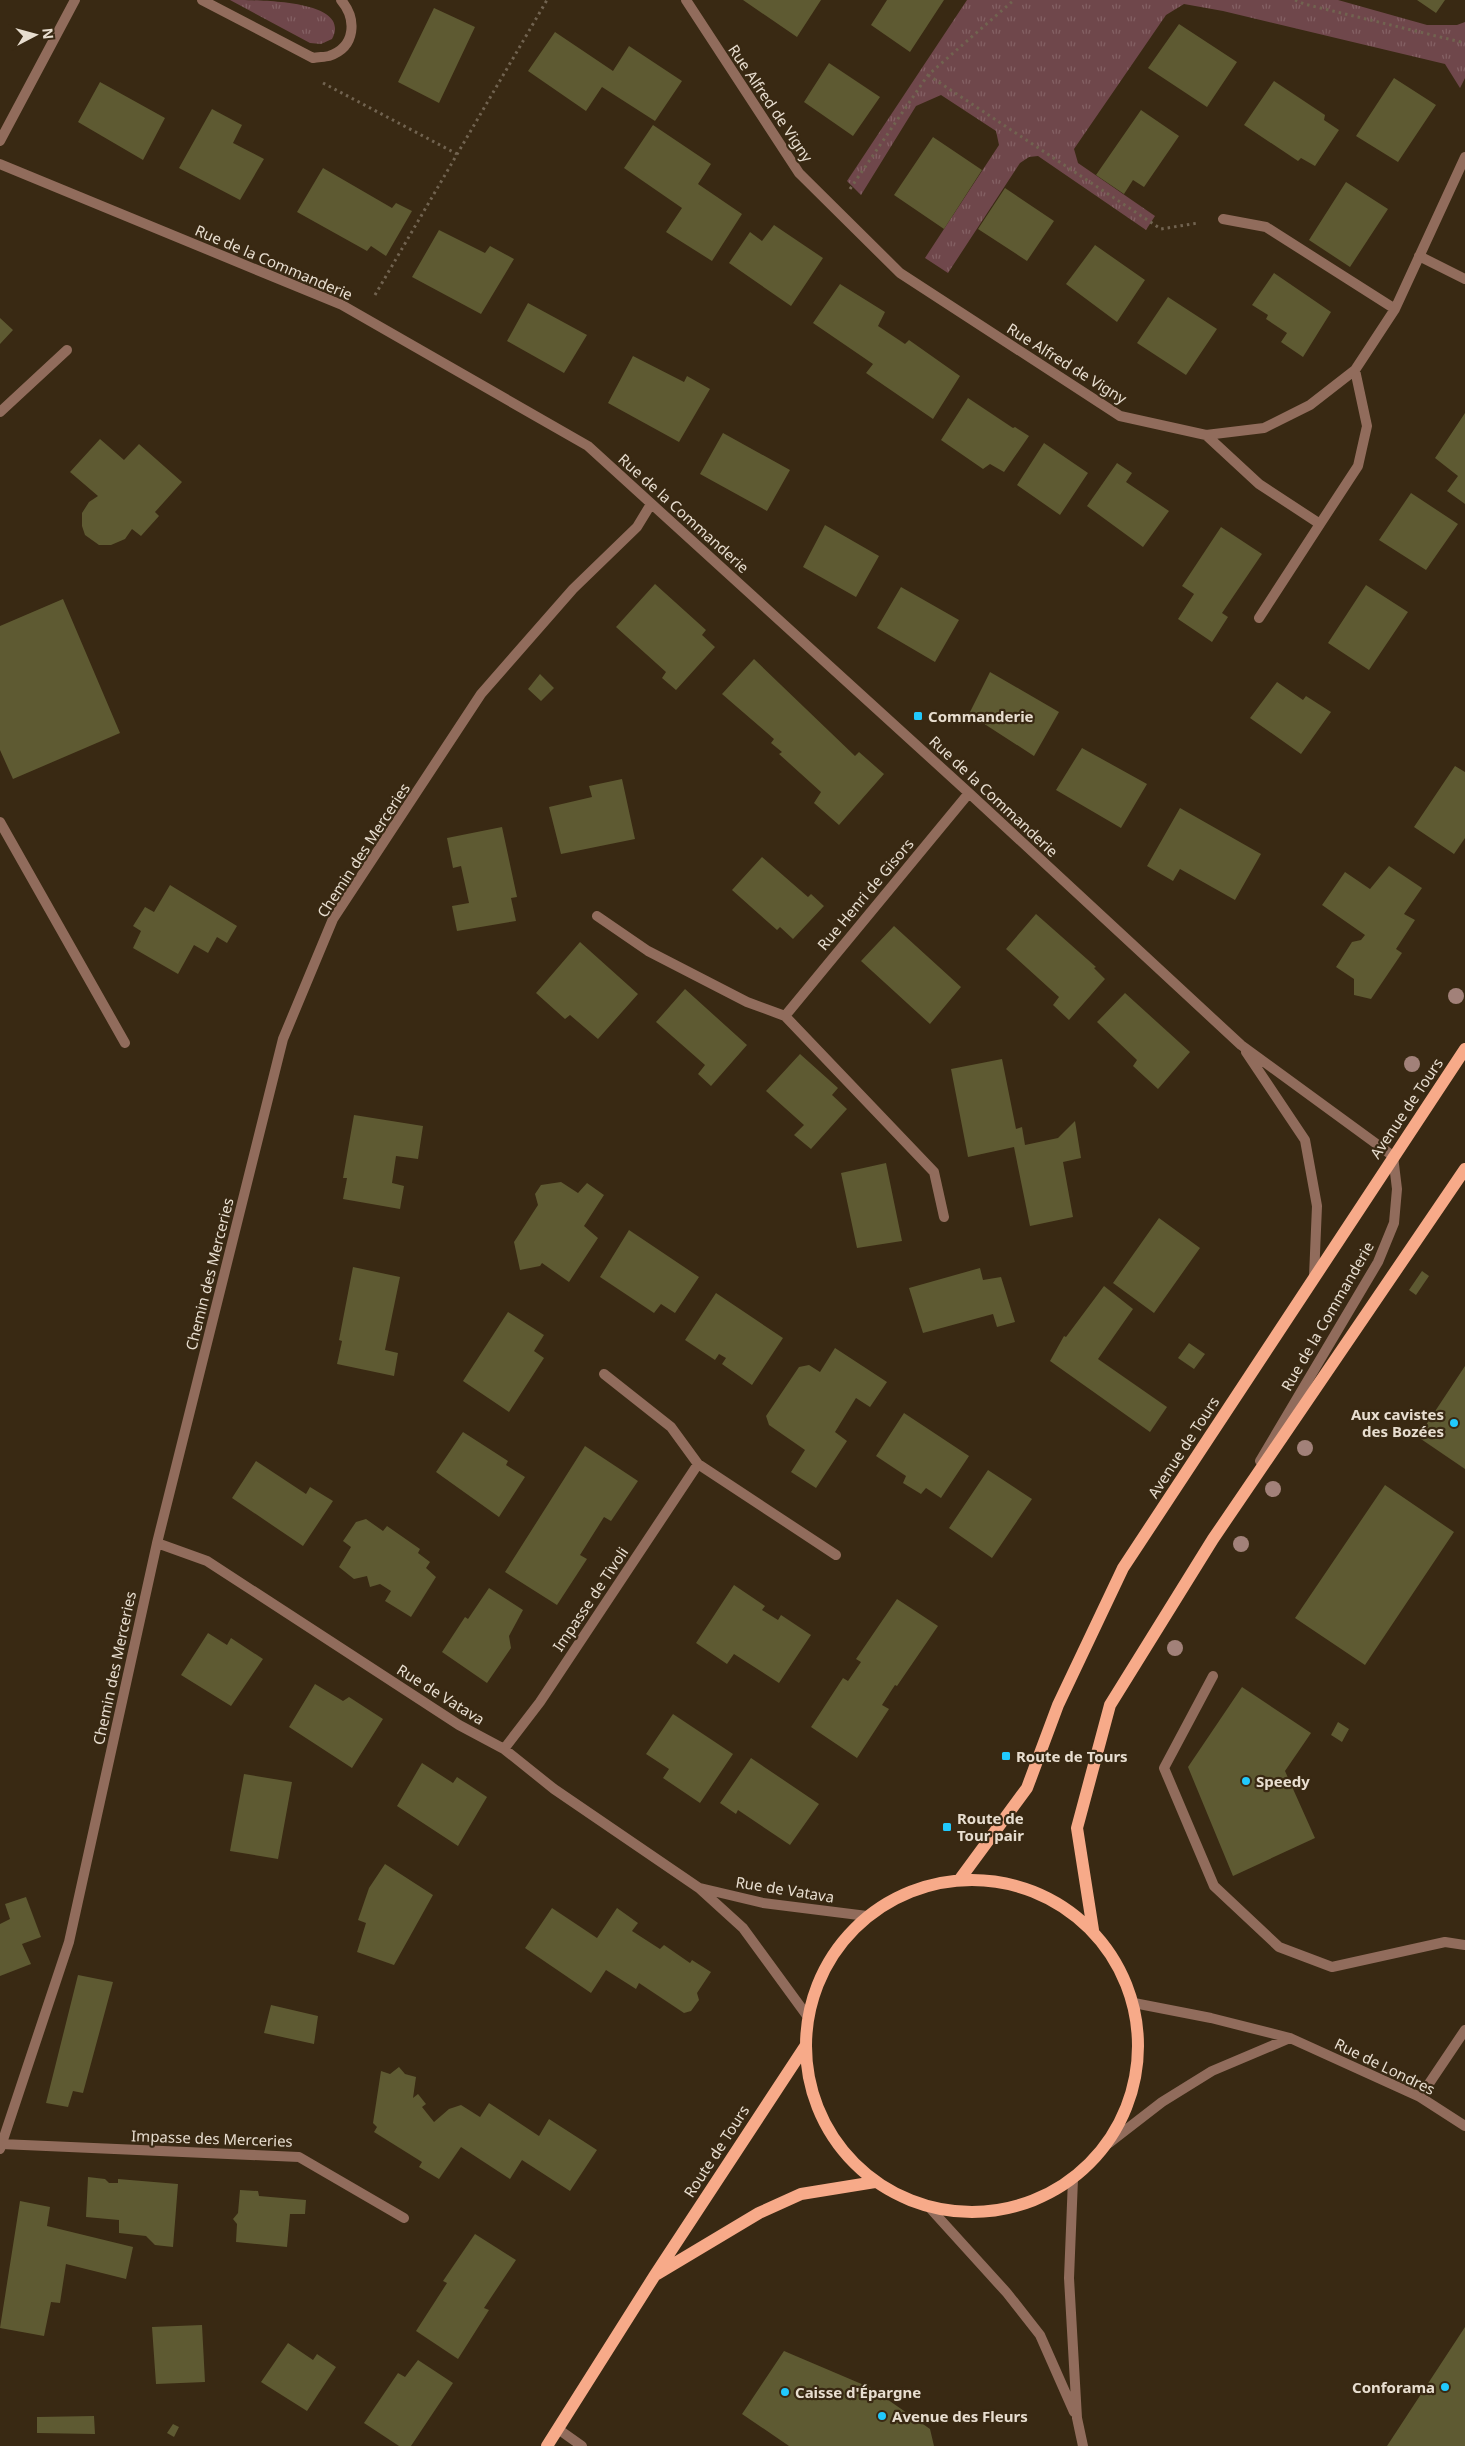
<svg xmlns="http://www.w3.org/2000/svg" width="1465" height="2446" font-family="'Noto Sans',sans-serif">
  <defs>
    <pattern id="grass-tufts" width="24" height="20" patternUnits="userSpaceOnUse" patternTransform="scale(1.25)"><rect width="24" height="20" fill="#6f474b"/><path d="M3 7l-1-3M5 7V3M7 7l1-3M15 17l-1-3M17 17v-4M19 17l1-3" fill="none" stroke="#846164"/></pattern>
  </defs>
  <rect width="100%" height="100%" fill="#392913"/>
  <path fill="url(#grass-tufts)" d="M230 0C260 0 353 0 332 39L321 44 310 43Z
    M967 0H1338L1427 25H1457L1465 22V78L1460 88 1445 64 1223 11 1184 4 1166 15 1074 149 1078 163 1155 216 1146 230 1038 156 1029 157 1020 163 948 273 925 258 999 145 996 131 941 95 916 106 861 195 847 181Z"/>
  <path fill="#5e5a32" d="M743 0H821L797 37Z
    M887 0H944L910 52 871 25Z
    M1417 0H1445L1436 13Z
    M434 8 475 27 439 103 398 82Z
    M1179 24 1237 62 1207 107 1148 68Z
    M555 32 613 71 629 46 682 81 655 121 602 87 586 111 528 71Z
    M829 63 880 97 853 136 804 102Z
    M1394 78 1436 105 1398 162 1356 136Z
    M1274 81 1325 115 1324 120 1339 130 1315 166 1301 158 1298 161 1244 125Z
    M100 82 165 118 143 160 78 122Z
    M212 109 242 125 233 143 264 159 240 200 179 168Z
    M1141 110 1179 136 1144 187 1133 180 1124 194 1096 175Z
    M653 125 711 164 698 184 742 214 712 261 666 232 682 208 624 168Z
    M933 137 982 170 944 229 894 195Z
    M323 168 392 208 396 203 412 211 386 256 371 246 367 251 297 212Z
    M1346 182 1388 209 1350 267 1309 240Z
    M1005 188 1054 221 1027 261 978 229Z
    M774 225 823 258 791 306 729 263 750 232 762 241Z
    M439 230 485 253 490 246 514 259 481 314 412 277Z
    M1095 245 1145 280 1117 322 1066 284Z
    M1274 273 1331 312 1303 357 1281 342 1287 333 1266 319 1268 315 1252 305Z
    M840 284 885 312 878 326 905 344 909 340 960 376 933 419 866 373 873 364 813 323Z
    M1168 297 1217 329 1186 375 1137 343Z
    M528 303 587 335 564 373 507 341Z
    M0 318 13 330 0 344Z
    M633 356 684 382 687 376 710 389 679 442 608 403Z
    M968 398 1013 428 1015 427 1029 436 1004 472 990 464 983 469 941 440Z
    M1465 413V504L1447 491 1458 476 1435 458Z
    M723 433 790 470 767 511 700 474Z
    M100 439 124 460 139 444 182 482 155 512 159 516 141 536 132 529 125 539 111 545H99L85 535 82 526V513L89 502 98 496 70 472Z
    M1044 443 1088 473 1060 515 1017 485Z
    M1117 463 1132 473 1126 482 1169 511 1143 547 1087 506Z
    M1411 493 1458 524 1426 570 1379 540Z
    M825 525 879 556 856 597 803 567Z
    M1221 527 1262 554 1222 613 1228 617 1212 642 1178 619 1194 594 1182 586Z
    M655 584 706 630 702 635 715 647 676 690 662 678 666 672 616 627Z
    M1366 585 1408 612 1369 670 1328 643Z
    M901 587 959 620 935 662 877 628Z
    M63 599 120 733 13 779 0 750V626Z
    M754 659 855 756 859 752 884 774 839 825 814 803 821 792 779 754 782 752 771 743 774 739 722 694Z
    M990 672 1059 712 1034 756 969 714Z
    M540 674 554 688 541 701 528 689Z
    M1277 682 1303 700 1306 696 1331 712 1301 754 1250 718Z
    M1082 748 1147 784 1121 828 1056 790Z
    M1455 766 1465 772V838L1454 854 1414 827Z
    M622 779 635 839 561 854 549 807 592 797 589 786Z
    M1180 808 1261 854 1235 900 1180 869 1173 881 1147 866Z
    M502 827 517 897 511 898 516 921 457 931 452 906 469 903 461 866 453 868 447 838Z
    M762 857 808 897 811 894 824 906 793 939 780 927 777 930 732 890Z
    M1389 866 1422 888 1404 914 1415 920 1396 949 1402 953 1371 999 1354 995V979L1336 967 1352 942 1361 940 1365 935 1322 905 1345 872 1370 889Z
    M170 885 237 926 227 943 217 937 208 953 194 945 178 974 133 948 141 931 133 926 145 907 154 912Z
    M1036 914 1096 967 1094 968 1105 979 1069 1020 1053 1005 1059 997 1006 949Z
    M894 926 961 987 930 1024 861 961Z
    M580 942 638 994 598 1039 570 1015 565 1019 536 993Z
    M685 989 747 1045 711 1086 698 1074 705 1065 656 1022Z
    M1125 993 1190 1052 1158 1089 1133 1066 1137 1060 1097 1022Z
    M800 1054 838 1088 832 1095 847 1109 811 1149 794 1135 804 1125 766 1091Z
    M1002 1059 1016 1129 1022 1127 1025 1145 1058 1138 1075 1121 1081 1158 1063 1162 1073 1217 1030 1226 1014 1147 968 1157 951 1069Z
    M354 1115 423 1126 418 1159 396 1156 392 1183 404 1186 400 1209 343 1199 347 1178H343Z
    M886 1163 902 1241 857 1248 841 1173Z
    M561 1182 578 1193 587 1183 604 1195 584 1226 598 1238 569 1282 542 1263 540 1266 520 1270 514 1242 538 1205 535 1194 541 1185Z
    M1159 1218 1200 1248 1154 1313 1113 1283Z
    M629 1230 699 1277 675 1313 661 1304 654 1313 600 1277Z
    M353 1267 400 1277 385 1350 398 1353 394 1376 337 1364 342 1341 339 1340Z
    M980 1268 983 1280 1001 1277 1015 1322 997 1327 993 1314 923 1333 909 1288Z
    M1422 1271 1429 1276 1416 1295 1409 1290Z
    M1104 1286 1133 1309 1098 1359 1167 1407 1150 1432 1050 1361 1064 1336 1066 1337Z
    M716 1293 783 1338 752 1385 722 1364 726 1358 719 1354 715 1360 685 1340Z
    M508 1312 544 1335 534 1351 544 1358 509 1412 463 1381Z
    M1189 1343 1205 1354 1194 1369 1178 1358Z
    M835 1348 887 1382 870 1407 856 1398 835 1432 847 1441 816 1488 791 1472 805 1450 769 1425 766 1416 799 1367 809 1365 820 1372Z
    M1465 1366V1469L1418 1437Z
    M904 1413 969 1456 941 1498 926 1488 921 1494 903 1483 906 1476 876 1456Z
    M463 1432 508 1461 506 1465 525 1477 499 1517 436 1472Z
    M585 1446 638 1481 611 1521 604 1517 580 1555 587 1559 557 1605 505 1572Z
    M256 1461 306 1494 310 1487 333 1501 303 1546 232 1498Z
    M988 1470 1032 1499 992 1558 949 1528Z
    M1385 1485 1454 1532 1365 1665 1295 1618Z
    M366 1519 383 1531 387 1526 420 1549 418 1553 430 1562 426 1568 436 1577 411 1617 385 1601 391 1591 380 1584 370 1587 367 1576 354 1579 339 1567 351 1547 343 1541 356 1522Z
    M734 1585 765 1606 762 1610 778 1620 781 1615 811 1635 779 1683 734 1654 727 1664 696 1643Z
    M489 1588 523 1610 509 1636 511 1648 487 1683 442 1652 465 1617 468 1619Z
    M897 1599 938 1626 897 1686 895 1685 882 1705 889 1709 857 1758 811 1727 843 1678 848 1681 861 1662 856 1659Z
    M208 1633 227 1645 231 1638 263 1659 231 1706 181 1675Z
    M315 1684 343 1701 349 1697 383 1719 352 1768 289 1727Z
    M1242 1687 1311 1733 1285 1771 1315 1838 1233 1876 1188 1767Z
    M673 1714 733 1754 700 1803 663 1778 669 1769 646 1754Z
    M1338 1722 1349 1729 1342 1742 1331 1735Z
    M751 1758 819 1804 790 1845 738 1810 736 1814 720 1803Z
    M422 1763 453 1783 457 1777 487 1797 458 1846 397 1806Z
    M244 1774 292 1782 278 1859 230 1851Z
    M385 1864 433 1895 394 1965 357 1952 366 1923 358 1920 369 1888Z
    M26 1897 41 1937 22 1944 31 1964 0 1976V1924L10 1919 5 1904Z
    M552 1908 597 1938 617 1908 638 1923 632 1931 660 1949 664 1945 690 1963 692 1960 711 1972 697 1993 699 2000 691 2011 684 2013 639 1983 636 1989 606 1970 591 1993 525 1948Z
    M78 1975 113 1982 83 2093 73 2091 68 2107 46 2103Z
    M271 2005 318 2016 314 2044 264 2033Z
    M399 2067 405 2074 416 2077 413 2098 418 2094 426 2104 422 2107 434 2122 449 2109 461 2105 480 2117 489 2103 539 2136 549 2119 597 2150 570 2191 522 2160 510 2179 461 2147 439 2179 419 2167 422 2162 374 2132 377 2127 373 2123 381 2071 390 2074Z
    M88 2177 105 2179 109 2183H118V2179L178 2184 173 2247 155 2245 146 2236 119 2233V2220L86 2217Z
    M240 2190 258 2191 259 2196 306 2200 305 2214H290L287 2247 236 2242 237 2224 233 2219 238 2213Z
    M20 2201 50 2207 47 2226 133 2247 126 2279 66 2264 60 2303 51 2302 44 2336 0 2328Z
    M475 2234 516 2260 484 2308 489 2310 458 2359 416 2331 447 2283 443 2281Z
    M202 2325 205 2382 156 2384 152 2327Z
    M1465 2327V2446H1387Z
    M288 2343 313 2360 317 2354 336 2367 307 2411 261 2382Z
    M784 2351 871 2388 930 2429 934 2446H789L742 2414Z
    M418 2360 453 2383 411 2446H399L364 2423 398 2373 405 2377Z
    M94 2416 95 2434 37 2433V2417Z
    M173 2424 179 2427 174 2437 167 2433Z"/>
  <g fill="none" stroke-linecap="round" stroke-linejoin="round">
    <path stroke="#716350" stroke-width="3" stroke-dasharray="2.5 4" stroke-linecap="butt" d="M1295 0 1304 4 1465 43
      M928 75 1161 229 1198 223
      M323 83 457 154
      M850 189 928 75 1014 0
      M375 295 547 0"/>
    <path stroke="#916c5c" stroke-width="10" d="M0 412 67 350
      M0 822 125 1043
      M1213 1676 1164 1768 1214 1886 1279 1947 1332 1967 1445 1942 1465 1945
      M558 2429 582 2446"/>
    <path stroke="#916c5c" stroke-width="10" d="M202 0 313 58C318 57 325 57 329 56 356 47 357 19 341 0
      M686 0 799 173 900 273 1120 416 1206 435 1264 428 1310 405 1355 370 1395 309 1465 157
      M0 141 75 0
      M0 164 342 305 588 446 969 793 1241 1045 1393 1156 1397 1189 1394 1223 1378 1262 1260 1461
      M1223 219 1266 227 1395 309
      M1419 256 1465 279
      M1206 435 1259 484 1320 524 1358 466 1367 426 1355 370
      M1259 618 1320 524
      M597 916 648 951 747 1002 785 1016 934 1172 944 1217
      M785 1016 969 793
      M1246 1052 1305 1140 1317 1206 1314 1277
      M604 1374 671 1427 698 1464 836 1555
      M157 1543 207 1561 459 1725 504 1749 554 1789 699 1888 743 1928 808 2017
      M504 1749 540 1702 698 1464
      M700 1888 763 1903 867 1916
      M1134 2003 1211 2018 1290 2038 1420 2097 1465 2126
      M1420 2097 1465 2030
      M1109 2143 1162 2102 1212 2071 1290 2038
      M1 2144 299 2157 404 2218
      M0 2149 69 1942 157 1543 283 1039 333 919 481 694 573 589 637 527 651 504"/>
    <path stroke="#916c5c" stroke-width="10" d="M1073 2179 1069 2278 1077 2418 1083 2446
      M929 2207 1007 2293 1040 2335 1074 2412"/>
    <path stroke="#f7aa89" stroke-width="12" d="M960 1879 1027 1788 1058 1705 1123 1568 1465 1049
      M806 2046a166 166 0 1 1 332 0a166 166 0 1 1-332 0Z
      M1093 1930 1077 1828 1110 1705 1213 1539 1465 1169
      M657 2274 759 2213 801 2194 875 2182
      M547 2446 655 2275 806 2045"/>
  </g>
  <g fill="#a28179">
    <circle cx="1456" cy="996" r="8"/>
    <circle cx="1412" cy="1064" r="8"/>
    <circle cx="1305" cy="1448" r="8"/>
    <circle cx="1273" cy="1489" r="8"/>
    <circle cx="1241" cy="1544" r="8"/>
    <circle cx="1175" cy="1648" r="8"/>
  </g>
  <g fill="#21c9fd" stroke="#392913" stroke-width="2">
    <rect x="913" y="711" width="10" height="10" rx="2.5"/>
    <circle cx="1454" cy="1423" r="5"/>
    <rect x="1001" y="1751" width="10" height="10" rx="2.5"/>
    <circle cx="1246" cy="1781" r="5"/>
    <rect x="942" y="1822" width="10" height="10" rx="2.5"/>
    <circle cx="1445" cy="2387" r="5"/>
    <circle cx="785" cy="2392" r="5"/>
    <circle cx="882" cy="2416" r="5"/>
  </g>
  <g text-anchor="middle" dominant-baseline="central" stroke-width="4.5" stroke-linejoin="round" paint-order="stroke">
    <g font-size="15" fill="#e8ded0" stroke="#392913">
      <text transform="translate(771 103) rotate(56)">Rue Alfred de Vigny</text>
      <text transform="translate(274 262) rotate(23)">Rue de la Commanderie</text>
      <text transform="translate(1067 363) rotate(32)">Rue Alfred de Vigny</text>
      <text transform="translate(684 513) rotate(42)">Rue de la Commanderie</text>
      <text transform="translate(994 796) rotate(43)">Rue de la Commanderie</text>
      <text transform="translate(363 850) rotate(-57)">Chemin des Merceries</text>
      <text transform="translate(865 894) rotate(-50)">Rue Henri de Gisors</text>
      <text transform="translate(1406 1108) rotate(-56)">Avenue de Tours</text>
      <text transform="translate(209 1274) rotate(-76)">Chemin des Merceries</text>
      <text transform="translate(1327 1316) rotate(-60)">Rue de la Commanderie</text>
      <text transform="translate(1183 1447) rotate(-57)">Avenue de Tours</text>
      <text transform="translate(590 1599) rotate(-56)">Impasse de Tivoli</text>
      <text transform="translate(114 1668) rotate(-78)">Chemin des Merceries</text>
      <text transform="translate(441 1694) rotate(32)">Rue de Vatava</text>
      <text transform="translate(785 1889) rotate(9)">Rue de Vatava</text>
      <text transform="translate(1385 2066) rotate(26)">Rue de Londres</text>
      <text transform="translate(212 2138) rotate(2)">Impasse des Merceries</text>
      <text transform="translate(716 2151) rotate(-57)">Route de Tours</text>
    </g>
    <g font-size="15" font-weight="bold" fill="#e8ded0" stroke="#392913" text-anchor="start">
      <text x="928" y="716">Commanderie</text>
      <text x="1444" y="1414" text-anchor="end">Aux cavistes<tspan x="1444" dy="17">des Bozées</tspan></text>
      <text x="1016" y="1756">Route de Tours</text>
      <text x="1256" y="1781">Speedy</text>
      <text x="957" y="1818">Route de<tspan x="957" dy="17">Tour pair</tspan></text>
      <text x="1435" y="2387" text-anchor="end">Conforama</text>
      <text x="795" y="2392">Caisse d'Épargne</text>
      <text x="892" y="2416">Avenue des Fleurs</text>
    </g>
  </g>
  <g transform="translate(35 35) rotate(84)" stroke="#392913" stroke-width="4" paint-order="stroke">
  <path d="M0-4L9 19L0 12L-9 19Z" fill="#e8ded0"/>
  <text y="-8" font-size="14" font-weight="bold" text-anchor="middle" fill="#e8ded0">N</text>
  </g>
</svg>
